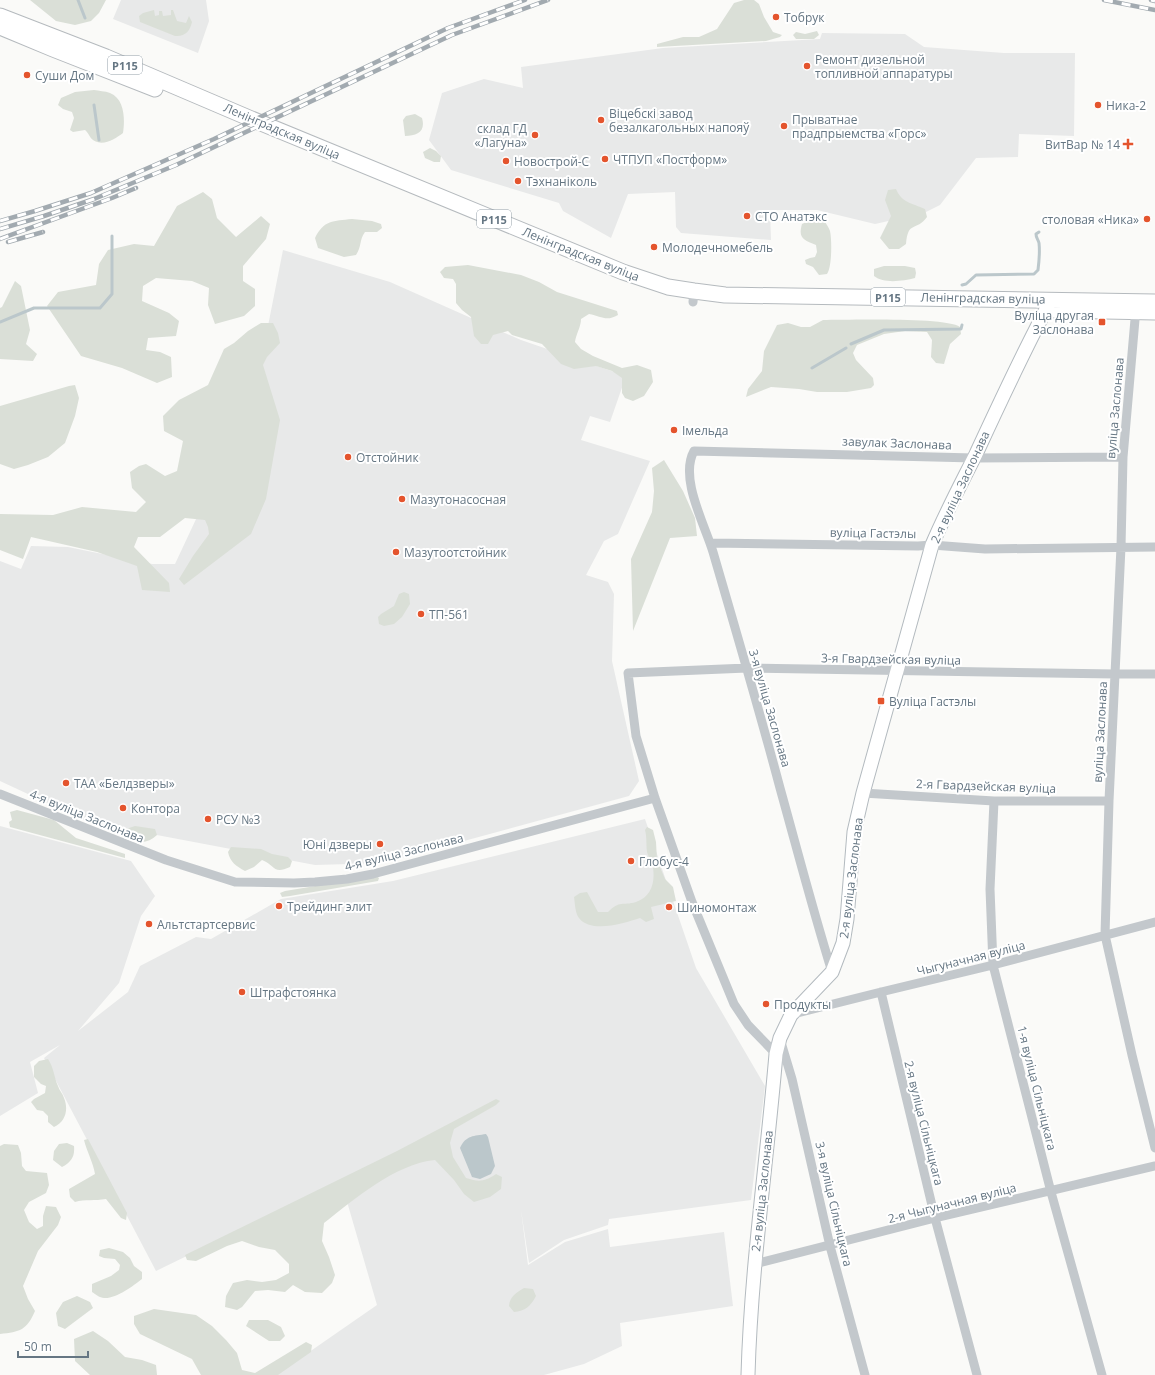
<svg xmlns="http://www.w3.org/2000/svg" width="1155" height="1375" font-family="'Open Sans',sans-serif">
  <rect width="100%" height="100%" fill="#fafaf8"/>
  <path fill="#e8e9e9" d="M121 0H206L209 21 198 53 113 19Z
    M822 33 905 34 924 47 1004 53H1075L1074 136 1019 134 1018 157 976 158 940 205 924 213 875 224 817 210H770L771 240 681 233 676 227 675 192 628 194 611 238 563 211 559 203 451 170 429 140 442 93 484 79 523 88 521 67 663 48 820 39Z
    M283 250 390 282 521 340 626 376 610 422 590 416 581 440 650 461 618 534 604 541 586 575 608 582 614 594 612 661 639 781 629 796 383 863 315 865 88 822 0 781V561L21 569 31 546 68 547 152 564H175L197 517 267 331Z
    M645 819 696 968 765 1086 751 1200 609 1219 608 1225 564 1240 529 1263 521 1210 528 1265 565 1242 608 1229 610 1247 724 1232 733 1306 620 1323 622 1346 584 1364 544 1375H276L377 1305 341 1181 156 1271 44 1058 60 1045 30 1062 38 1093 0 1116V826L131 861 155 896 141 916 119 983 78 1031 128 992 140 966 196 937 211 939 281 899 393 881Z"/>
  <path fill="#dadfd7" d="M30 0H106L99 13 91 21 75 25 56 21Z
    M744 0H754L759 4 764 17 773 32 782 35 780 37 766 41 657 47V44L683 37H699L717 29 734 3Z
    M154 10 155 16 159 15V11H162L163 16 171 15V10H173L177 21 186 23 189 16 192 22C190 31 185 37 175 36L140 22 139 16 143 13Z
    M817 31 819 35 814 39H796L793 35 796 32 805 34Z
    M94 90C99 91 105 91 110 93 125 99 125 120 123 133 115 139 103 147 93 140 90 138 88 132 85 130L73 132 70 130 74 118 72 112 63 109 58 105 61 98 75 92Z
    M415 114 422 118C426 132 417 136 405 136L403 120 406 116Z
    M430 148 436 151 441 156 440 162H434L425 158 423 152Z
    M896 189C902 203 912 203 925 209L927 217C916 232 908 220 906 244L899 249H889L880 238 891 216 885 200 888 190Z
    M203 192 212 199 217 218 236 237 261 216 270 224 266 239 243 266V281L255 289V306L244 316 215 324 208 305 209 288 192 281 156 278 143 286 142 301 169 313 179 321 176 336 148 338 146 350 160 352 171 357 172 377 157 383 122 368 81 356 47 306 58 292 96 285 99 264 108 250 134 244 154 246 177 206Z
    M352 219 372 221 381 224 382 228 377 232H365C359 240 362 246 356 255L344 257 318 248 315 238C324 220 333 221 352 219Z
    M811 220 825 222C827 225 829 228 830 231 832 240 832 267 827 274L819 275 813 267 806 264 805 260 810 258 815 257 817 252 816 245C803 240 798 238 802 224Z
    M468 265 521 275 539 282 557 292 617 311 618 315C606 322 601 316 589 314L581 319C581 327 576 334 575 342L581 349 593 356 622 368 637 365 651 370 653 382 644 396 633 401 625 398 622 393V378L612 371 596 366 574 369 561 364 542 344 512 335 508 331 493 335 488 344H481L474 336 471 317 462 310 456 303V284L453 279 444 278 440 272 445 267Z
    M884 266H905L915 268 916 273 915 278C903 281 884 284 874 276V269Z
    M15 281 21 286 30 330 26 344 37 354 33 361 0 359V308L2 307Z
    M823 320C845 320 947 317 960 327L961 334 950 344 944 364 936 363 931 357 932 340 927 332 905 331 884 334 857 345 853 353 856 360 873 378 874 385 871 388 847 392H817L799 389 771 387 746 397 748 389 762 371 764 351 777 325 788 323 801 327H810Z
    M261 323H273L278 333 280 343 267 357 263 365 280 420 266 499 251 534 184 585 179 579 193 556 209 534 208 527 205 520 185 518 160 537H138L134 547 169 583 170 592 142 590 137 566 97 552 31 537 23 559 0 550V514L53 515 82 507 136 512 146 502 132 488 130 472 139 466 146 464 165 476 177 471 183 441 164 431 163 416 179 400 208 385 224 349 234 343 248 331Z
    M75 385 79 398 75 416 65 443 48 457 28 465 14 469 0 464V406L69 386Z
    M664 460 683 491 695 518 697 536 670 538 633 631 631 559 652 512 654 491 652 468Z
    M404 592 409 594 410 604 402 617 394 624 384 626 379 624 378 617 381 614 394 606 399 594Z
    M17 810 54 820 76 838 125 854V858L10 827 9 822 12 820 10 812Z
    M135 826 155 829 157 835C147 845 134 844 124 834L126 829Z
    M647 827 653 830 656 842 657 860 665 879 673 887 676 901 651 907 654 919 646 922 640 918C625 923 591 934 579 918 575 913 575 903 574 897L580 893 587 892 598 912H608C620 900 622 906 636 902 653 896 656 879 652 863 650 859 648 856 647 852 646 844 647 837 645 830Z
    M231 847 261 849 272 854 288 857 292 861 290 867C273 875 275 865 262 860L254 867 245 871C236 866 230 862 228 852Z
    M376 876 379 878 378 881 290 896 282 897 280 893 285 891Z
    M48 1059C54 1068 54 1077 58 1086 59 1090 63 1094 64 1098 69 1110 65 1122 54 1127L48 1122V1116L43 1111 37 1110 31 1102 34 1099 45 1093 46 1086 41 1084 34 1077V1066L39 1061Z
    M496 1099 500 1101 496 1105 454 1129 450 1143 453 1157 466 1178C479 1182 484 1182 496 1174L502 1177 501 1189 490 1197 474 1202 464 1194 454 1180 435 1160C395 1164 355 1199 324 1223L322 1241 329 1257 335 1275 332 1283 322 1293 305 1292 293 1285 285 1292 268 1290 255 1291 242 1307 237 1310 225 1307 226 1296 233 1283 247 1280 262 1282 276 1280 289 1273V1264L275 1250 259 1247 242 1241 227 1246 196 1261 187 1260 185 1255 397 1151Z
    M88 1139 127 1213 126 1220 121 1218 106 1199C95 1201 85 1199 75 1202L70 1197 69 1189 95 1174C93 1162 87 1152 84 1140Z
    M67 1143 74 1146C75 1157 71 1162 62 1167L53 1160 54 1151 59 1144Z
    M4 1144 18 1145 21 1153 22 1166 26 1171 47 1173 49 1185 46 1193 29 1202 24 1210 29 1222 37 1229 43 1226V1216L46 1206 56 1207 61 1217 58 1225 38 1251 23 1286 28 1299 35 1311C27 1330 20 1332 0 1334V1146Z
    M109 1248 123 1252 130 1258 134 1266 142 1272V1279C133 1286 116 1299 104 1298 100 1298 95 1294 92 1292V1284L111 1276 119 1270 120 1265 115 1259 104 1258 99 1256 100 1250Z
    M524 1288 533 1289 536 1296C531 1306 525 1311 514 1312L509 1306C510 1296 516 1293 524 1288Z
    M77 1296 90 1302 93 1308 65 1329 58 1326 56 1313 63 1302Z
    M154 1309 196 1315 212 1326 226 1340 237 1353 242 1370 255 1373 306 1342 312 1345 311 1352 278 1375H201L192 1359 140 1334 134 1324V1316Z
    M249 1320H268L281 1327 285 1336 280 1341H269L246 1326Z
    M93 1331 108 1341 125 1357 142 1360 156 1365 157 1375H90L75 1361 74 1339Z"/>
  <path fill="#bbc7cb" d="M486 1134 488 1137 495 1166 491 1174 480 1179 472 1177 460 1148C466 1135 474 1136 486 1134Z"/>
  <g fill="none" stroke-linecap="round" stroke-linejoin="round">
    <path stroke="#bbc7cb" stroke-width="3" d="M78 0 85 18
      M94 105 99 140
      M962 285 966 284 976 275 1034 274 1038 270C1039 262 1040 252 1039 243 1038 239 1036 238 1036 234L1039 232
      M0 322 34 308H100L112 294V236
      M851 344 884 330 961 329 962 325
      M812 368 846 348"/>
    <g stroke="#b3babf" stroke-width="15">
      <path id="secondary" d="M748 1375C751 1268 767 1161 776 1054L780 1038 791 1015 832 972 843 943 847 919 854 832 863 793 932 545C945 514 961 484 976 454 1000 402 1024 350 1051 300"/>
    </g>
    <g stroke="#b5babe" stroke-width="17">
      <path id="primary" d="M0 16 106 57 249 118 623 272 668 287 694 291 725 295 1155 302
        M0 27 53 49 155 89
        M1054 310 1155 312"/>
    </g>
    <path stroke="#c3c8cc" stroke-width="9" d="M693 302 694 291
      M1136 308 1123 457 1121 547 1109 801 1105 935 1132 1055 1155 1148
      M711 543 918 546 932 545 985 549 1155 547
      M863 793 994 801H1109
      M0 794 166 860 235 882 294 883 315 882 347 879 373 874 655 798
      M994 801 990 889 993 965 1051 1192 1102 1375
      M832 972C813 911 797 849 780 788 759 709 736 631 713 552 705 525 679 478 694 451L974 458 1123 457
      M881 992 935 1218 977 1375
      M793 1014 881 992 993 965 1155 922
      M780 1039 792 1079 830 1246 865 1375
      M776 1054 748 1025 734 1004 692 902 655 798 636 736 628 673 747 668 1115 674H1155
      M755 1264 935 1218 1155 1166"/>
    <use href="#secondary" stroke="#fff" stroke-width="13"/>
    <use href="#primary" stroke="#fff" stroke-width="15"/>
    <g stroke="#a2aab0" stroke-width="4.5">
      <path id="rail" d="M1104 0 1155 10
        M1151 0 1155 1
        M0 221 35 211 91 193 214 139 448 28 525 0
        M0 229 44 216 94 199 176 165 452 35 548 0
        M0 239 112 198 136 188
        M8 242 43 232"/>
    </g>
    <use href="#rail" stroke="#fff" stroke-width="3" stroke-dasharray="9" stroke-linecap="butt"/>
  </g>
  <g fill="#e4542d" stroke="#fff" stroke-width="1.5">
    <circle cx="776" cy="17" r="4"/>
    <circle cx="807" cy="66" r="4"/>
    <circle cx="27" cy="75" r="4"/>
    <circle cx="1098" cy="105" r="4"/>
    <circle cx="601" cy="120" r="4"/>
    <circle cx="784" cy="126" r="4"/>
    <circle cx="535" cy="135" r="4"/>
    <path d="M1126 138h4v4h4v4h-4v4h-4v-4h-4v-4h4z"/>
    <circle cx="605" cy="159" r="4"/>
    <circle cx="506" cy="161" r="4"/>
    <circle cx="518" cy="181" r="4"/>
    <circle cx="747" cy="216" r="4"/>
    <circle cx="1147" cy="219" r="4"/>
    <circle cx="654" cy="247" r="4"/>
    <rect x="1098" y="318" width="8" height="8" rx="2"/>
    <circle cx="674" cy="430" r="4"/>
    <circle cx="348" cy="457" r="4"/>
    <circle cx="402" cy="499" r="4"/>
    <circle cx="396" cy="552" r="4"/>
    <circle cx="421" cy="614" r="4"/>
    <rect x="877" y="697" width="8" height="8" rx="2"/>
    <circle cx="66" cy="783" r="4"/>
    <circle cx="123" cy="808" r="4"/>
    <circle cx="208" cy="819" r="4"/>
    <circle cx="380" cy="844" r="4"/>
    <circle cx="631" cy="861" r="4"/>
    <circle cx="279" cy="906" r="4"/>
    <circle cx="669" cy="907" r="4"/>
    <circle cx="149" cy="924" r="4"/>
    <circle cx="242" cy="992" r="4"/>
    <circle cx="766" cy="1004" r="4"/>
  </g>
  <g text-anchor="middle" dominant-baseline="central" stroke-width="4" stroke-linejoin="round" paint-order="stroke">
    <g fill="#fff" stroke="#939fa8" stroke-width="1">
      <rect x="108" y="56" width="34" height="18" rx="3"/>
      <rect x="477" y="210" width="34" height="18" rx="3"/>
      <rect x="871" y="288" width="34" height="18" rx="3"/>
    </g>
    <g font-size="11" font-weight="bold" fill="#657683">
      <text x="125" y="65">Р115</text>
      <text x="494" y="219">Р115</text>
      <text x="888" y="297">Р115</text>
    </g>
    <g font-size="12" fill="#657683" stroke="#fff" text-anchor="start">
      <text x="784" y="17">Тобрук</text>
      <text x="815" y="59">Ремонт дизельной<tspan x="815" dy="14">топливной аппаратуры</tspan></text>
      <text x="35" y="75">Суши Дом</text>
      <text x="1106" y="105">Ника-2</text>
      <text x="609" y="113">Віцебскі завод<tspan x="609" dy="14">безалкагольных напояў</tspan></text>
      <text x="792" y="119">Прыватнае<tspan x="792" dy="14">прадпрыемства «Горс»</tspan></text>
      <text x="527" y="128" text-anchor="end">склад ГД<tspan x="527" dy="14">«Лагуна»</tspan></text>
      <text x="1120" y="144" text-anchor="end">ВитВар № 14</text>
      <text x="613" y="159">ЧТПУП «Постформ»</text>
      <text x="514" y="161">Новострой-С</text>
      <text x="526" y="181">Тэхнаніколь</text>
      <text x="755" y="216">СТО Анатэкс</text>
      <text x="1139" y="219" text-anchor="end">столовая «Ника»</text>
      <text x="662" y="247">Молодечномебель</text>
      <text x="1094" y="315" text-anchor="end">Вуліца другая<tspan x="1094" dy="14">Заслонава</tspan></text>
      <text x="682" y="430">Імельда</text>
      <text x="356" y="457">Отстойник</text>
      <text x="410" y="499">Мазутонасосная</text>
      <text x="404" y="552">Мазутоотстойник</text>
      <text x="429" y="614">ТП-561</text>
      <text x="889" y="701">Вуліца Гастэлы</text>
      <text x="74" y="783">ТАА «Белдзверы»</text>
      <text x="131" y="808">Контора</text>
      <text x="216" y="819">РСУ №3</text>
      <text x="372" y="844" text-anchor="end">Юні дзверы</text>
      <text x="639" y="861">Глобус-4</text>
      <text x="287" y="906">Трейдинг элит</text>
      <text x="677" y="907">Шиномонтаж</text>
      <text x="157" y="924">Альтстартсервис</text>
      <text x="250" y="992">Штрафстоянка</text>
      <text x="774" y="1004">Продукты</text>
    </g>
    <g font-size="12" fill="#657683" stroke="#fff">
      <text transform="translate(282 131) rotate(23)">Ленінградская вуліца</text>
      <text transform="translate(581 254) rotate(22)">Ленінградская вуліца</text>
      <text transform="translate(983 298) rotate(1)">Ленінградская вуліца</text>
      <text transform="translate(1115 408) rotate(-85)">вуліца Заслонава</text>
      <text transform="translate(897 443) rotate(2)">завулак Заслонава</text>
      <text transform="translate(960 487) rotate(-65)">2-я вуліца Заслонава</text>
      <text transform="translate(873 533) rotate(1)">вуліца Гастэлы</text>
      <text transform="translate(891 659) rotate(1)">3-я Гвардзейская вуліца</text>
      <text transform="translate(770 708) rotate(74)">3-я вуліца Заслонава</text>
      <text transform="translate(1100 732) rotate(-87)">вуліца Заслонава</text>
      <text transform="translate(986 786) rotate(2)">2-я Гвардзейская вуліца</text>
      <text transform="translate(87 816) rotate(22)">4-я вуліца Заслонава</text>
      <text transform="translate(404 852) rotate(-14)">4-я вуліца Заслонава</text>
      <text transform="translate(851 878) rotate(-83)">2-я вуліца Заслонава</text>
      <text transform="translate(971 958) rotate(-14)">Чыгуначная вуліца</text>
      <text transform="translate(1037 1088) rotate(76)">1-я вуліца Сільніцкага</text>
      <text transform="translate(924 1123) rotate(76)">2-я вуліца Сільніцкага</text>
      <text transform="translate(762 1191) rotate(-84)">2-я вуліца Заслонава</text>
      <text transform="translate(952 1203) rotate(-14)">2-я Чыгуначная вуліца</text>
      <text transform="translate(834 1204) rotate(77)">3-я вуліца Сільніцкага</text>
    </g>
  </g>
  <path d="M18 1351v6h70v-6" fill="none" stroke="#657683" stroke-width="2"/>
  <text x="24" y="1351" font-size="12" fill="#657683" stroke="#ffffff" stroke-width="3" paint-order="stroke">50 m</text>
</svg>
